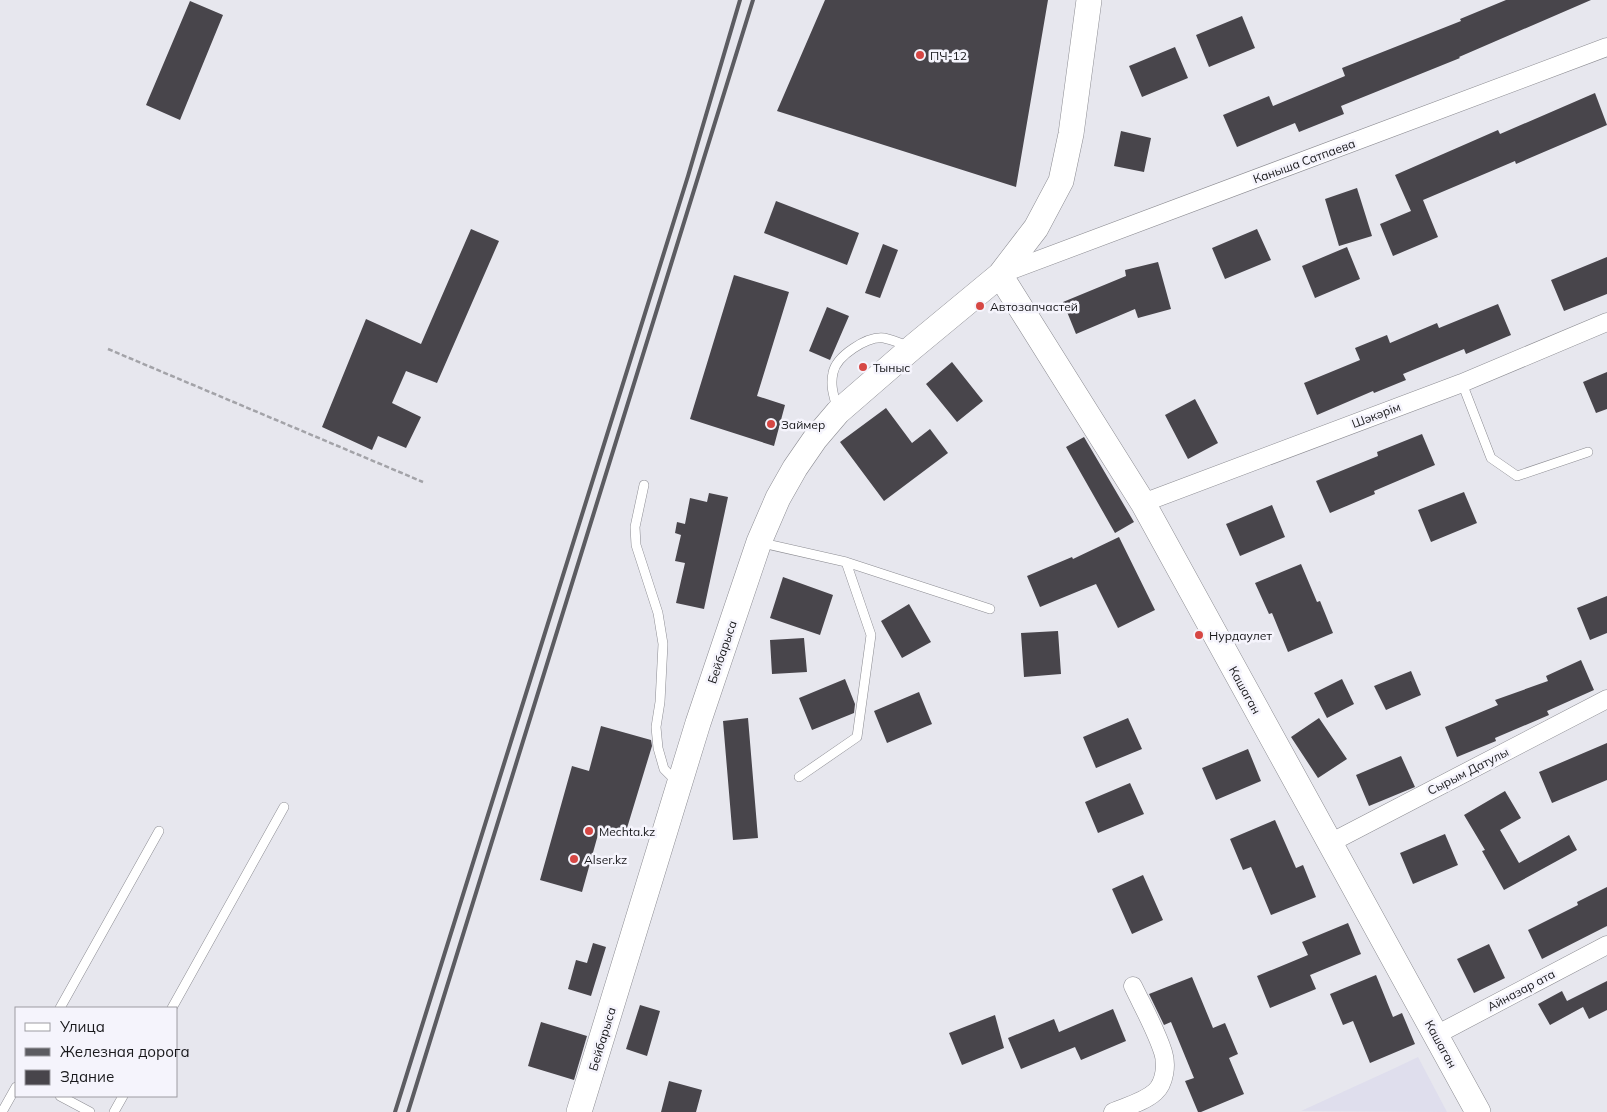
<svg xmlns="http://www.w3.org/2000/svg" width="1607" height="1112" font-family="Mulish,sans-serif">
  <rect width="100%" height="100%" fill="#e7e7ee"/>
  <path fill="#dfdeed" d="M1418 1057 1447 1112 1301 1111 1395 1068Z"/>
  <path fill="#48454b" d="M825 0H1048L1016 187 777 111Z
    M1506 0H1591L1459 57 1460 58 1341 106 1344 114 1299 132 1295 123 1237 147 1223 115 1269 96 1273 106 1345 76 1342 68 1461 21 1460 19Z
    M190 1 223 15 180 120 146 105Z
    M1242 16 1255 48 1209 67 1196 35Z
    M1175 47 1188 78 1142 97 1129 66Z
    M1595 93 1607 125 1516 164 1515 161 1423 200 1438 237 1393 256 1380 224 1411 211 1395 175 1498 130 1500 134Z
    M1121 131 1151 138 1144 172 1114 166Z
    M1357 188 1372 236 1339 246 1325 199Z
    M776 201 859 233 847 265 764 233Z
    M471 229 499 241 437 383 406 371 392 403 421 417 406 448 378 436 372 450 322 427 366 319 421 344Z
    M1257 229 1271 260 1225 279 1212 248Z
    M883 244 898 250 880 298 865 293Z
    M1347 247 1360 279 1315 298 1302 266Z
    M1607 257V294L1564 311 1551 280Z
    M1158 262 1171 309 1138 318 1135 309 1076 334 1063 302 1126 276 1125 270Z
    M734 275 789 292 757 396 785 405 774 446 690 419Z
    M1498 304 1511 335 1466 354 1464 349 1403 374 1406 380 1374 393 1373 391 1317 415 1304 383 1360 360 1355 348 1387 335 1390 343 1437 323 1439 328Z
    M827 307 849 316 830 360 809 351Z
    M952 362 983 401 957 422 926 384Z
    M1607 372V409L1596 413 1583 382Z
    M1195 399 1218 443 1188 459 1165 415Z
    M886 408 912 443 930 429 948 453 884 501 840 442Z
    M1422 434 1435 465 1374 491 1375 494 1330 513 1316 481 1378 456 1377 452Z
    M1084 437 1134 522 1115 533 1066 447Z
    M1464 492 1477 523 1431 542 1418 510Z
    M709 493 728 497 704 609 676 603 685 563 675 561 681 535 675 533 677 522 685 524 690 498 707 502Z
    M1272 505 1285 537 1240 556 1226 524Z
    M1119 537 1155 610 1118 628 1096 584 1040 607 1027 576 1072 557 1073 559Z
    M1301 564 1317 602 1320 601 1333 633 1288 652 1272 613 1269 614 1255 583Z
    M783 577 833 595 820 635 770 618Z
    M1607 596V633L1590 640 1577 608Z
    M909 604 931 642 902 658 881 621Z
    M1058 631 1061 674 1024 677 1021 633Z
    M804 638 807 672 772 674 770 640Z
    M1581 660 1594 690 1547 711 1549 715 1495 738 1496 741 1457 757 1445 727 1498 705 1495 700 1548 681 1546 676Z
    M1411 671 1421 695 1386 710 1374 686Z
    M845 679 855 704 854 713 812 730 799 698Z
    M1342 679 1354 704 1327 718 1314 693Z
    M919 692 932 724 887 743 874 711Z
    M748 718 758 838 733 840 723 721Z
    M1128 718 1142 749 1096 768 1083 737Z
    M1319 718 1347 759 1318 778 1291 737Z
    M601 726 651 740 652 746 624 838 599 831 582 892 540 880 572 766 589 771Z
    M1607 743V780L1552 803 1539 772Z
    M1248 749 1261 781 1216 800 1202 768Z
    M1401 756 1415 787 1369 806 1356 775Z
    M1130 783 1144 814 1098 833 1085 802Z
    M1505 791 1521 818 1500 830 1519 863 1569 835 1577 850 1504 890 1482 851 1485 850 1464 815Z
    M1275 820 1296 868 1303 865 1316 897 1271 915 1251 867 1243 870 1230 839Z
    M1445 834 1458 865 1413 884 1400 853Z
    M1143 875 1163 920 1132 934 1112 889Z
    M1607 887V926L1542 959 1528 930 1578 905 1577 902Z
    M1348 923 1361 954 1310 975 1316 989 1270 1008 1257 976 1308 955 1302 942Z
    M593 943 606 947 591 996 568 989 576 960 587 963Z
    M1489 944 1505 978 1474 993 1457 959Z
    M1376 975 1393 1017 1402 1013 1415 1044 1370 1063 1353 1021 1343 1025 1330 994Z
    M1192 977 1213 1028 1225 1023 1238 1054 1229 1058 1244 1094 1201 1112H1198L1185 1081 1194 1078 1171 1022 1164 1025 1149 994Z
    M1607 981V1010L1589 1019 1583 1007 1550 1025 1538 1004 1562 991 1567 1001Z
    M640 1005 660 1011 647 1056 626 1049Z
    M1113 1009 1126 1041 1081 1060 1075 1047 1021 1069 1008 1038 1054 1019 1059 1032Z
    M995 1015 1004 1048 962 1065 949 1033Z
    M541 1022 587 1036 574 1080 528 1066Z
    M669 1081 702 1090 696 1112H661Z"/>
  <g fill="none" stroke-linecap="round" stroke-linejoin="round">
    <g stroke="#8c8c92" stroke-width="10">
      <path id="lane" d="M1462 383 1491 458 1517 476 1588 452
        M837 408C834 396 830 386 833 373 836 356 867 336 884 338 893 340 902 344 910 346
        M644 485 635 527 636 545 658 613 663 644 660 702 656 727 658 748 664 769 677 782
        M762 543 846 562 990 609
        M799 777 857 737 871 635 846 562
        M60 1008 159 831
        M172 1008 284 807
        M60 1096 90 1112
        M2 1112 16 1087
        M114 1112 123 1096"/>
    </g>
    <g stroke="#8c8c92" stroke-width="19">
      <path id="street" d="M1001 274 1607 47
        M1143 503 1462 383 1607 322
        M1330 843 1607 699
        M1436 1035 1607 945
        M1113 1112C1127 1106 1144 1102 1155 1092 1165 1083 1167 1064 1163 1052 1156 1030 1143 1007 1133 986"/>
    </g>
    <g stroke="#8c8c92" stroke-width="26">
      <path id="secondary" d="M1000 275 1143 503 1478 1112
        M579 1112 698 723 759 542 778 498 795 468 815 439 838 412 913 347 1000 275 1036 228 1061 181 1071 134 1089 0"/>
    </g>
    <path stroke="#a3a3a8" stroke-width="2.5" stroke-dasharray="5 2.5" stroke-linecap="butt" d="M108 349 423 482"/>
    <use href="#lane" stroke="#fff" stroke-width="9"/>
    <use href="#street" stroke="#fff" stroke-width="18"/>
    <use href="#secondary" stroke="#fff" stroke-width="25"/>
    <path stroke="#5c5c61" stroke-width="4" d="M395 1112 688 176 740 0
      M408 1112 753 0"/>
  </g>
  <g fill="#d64744" stroke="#f5f4fc" stroke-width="2">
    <circle cx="920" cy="55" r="5"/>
    <circle cx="980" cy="306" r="5"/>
    <circle cx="863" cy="367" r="5"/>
    <circle cx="771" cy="424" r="5"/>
    <circle cx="1199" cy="635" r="5"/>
    <circle cx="589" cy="831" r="5"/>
    <circle cx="574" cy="859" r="5"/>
  </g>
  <g text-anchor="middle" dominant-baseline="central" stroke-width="5" stroke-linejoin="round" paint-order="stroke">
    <g font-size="12" fill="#18181b" stroke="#f5f4fc" text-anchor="start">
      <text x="930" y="55">ПЧ-12</text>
      <text x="990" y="306">Автозапчастей</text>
      <text x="873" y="367">Тыныс</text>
      <text x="781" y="424">Займер</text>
      <text x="1209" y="635">Нурдаулет</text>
      <text x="599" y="831">Mechta.kz</text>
      <text x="584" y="859">Alser.kz</text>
    </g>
    <g font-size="12" fill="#18181b" stroke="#f5f4fc">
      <text transform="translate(1304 161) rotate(-20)">Каныша Сатпаева</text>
      <text transform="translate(1376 415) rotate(-21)">Шәкәрім</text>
      <text transform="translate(722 652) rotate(-71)">Бейбарыса</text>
      <text transform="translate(1245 690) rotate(61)">Кашаган</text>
      <text transform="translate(1468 771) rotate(-27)">Сырым Датулы</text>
      <text transform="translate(1521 990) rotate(-28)">Айназар ата</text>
      <text transform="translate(602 1039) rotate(-73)">Бейбарыса</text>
      <text transform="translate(1441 1044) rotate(61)">Кашаган</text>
    </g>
  </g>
  <rect x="15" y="1007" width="162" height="90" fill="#f5f4fc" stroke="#9d9ca2"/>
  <rect x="25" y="1023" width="25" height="8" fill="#ffffff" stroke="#9d9ca2"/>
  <text x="60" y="1032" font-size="15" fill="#18181b">Улица</text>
  <rect x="25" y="1048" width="25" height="8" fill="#5c5c61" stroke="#9d9ca2"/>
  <text x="60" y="1057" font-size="15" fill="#18181b">Железная дорога</text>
  <rect x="25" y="1070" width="25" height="15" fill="#48454b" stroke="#9d9ca2"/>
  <text x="60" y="1082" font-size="15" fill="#18181b">Здание</text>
</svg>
